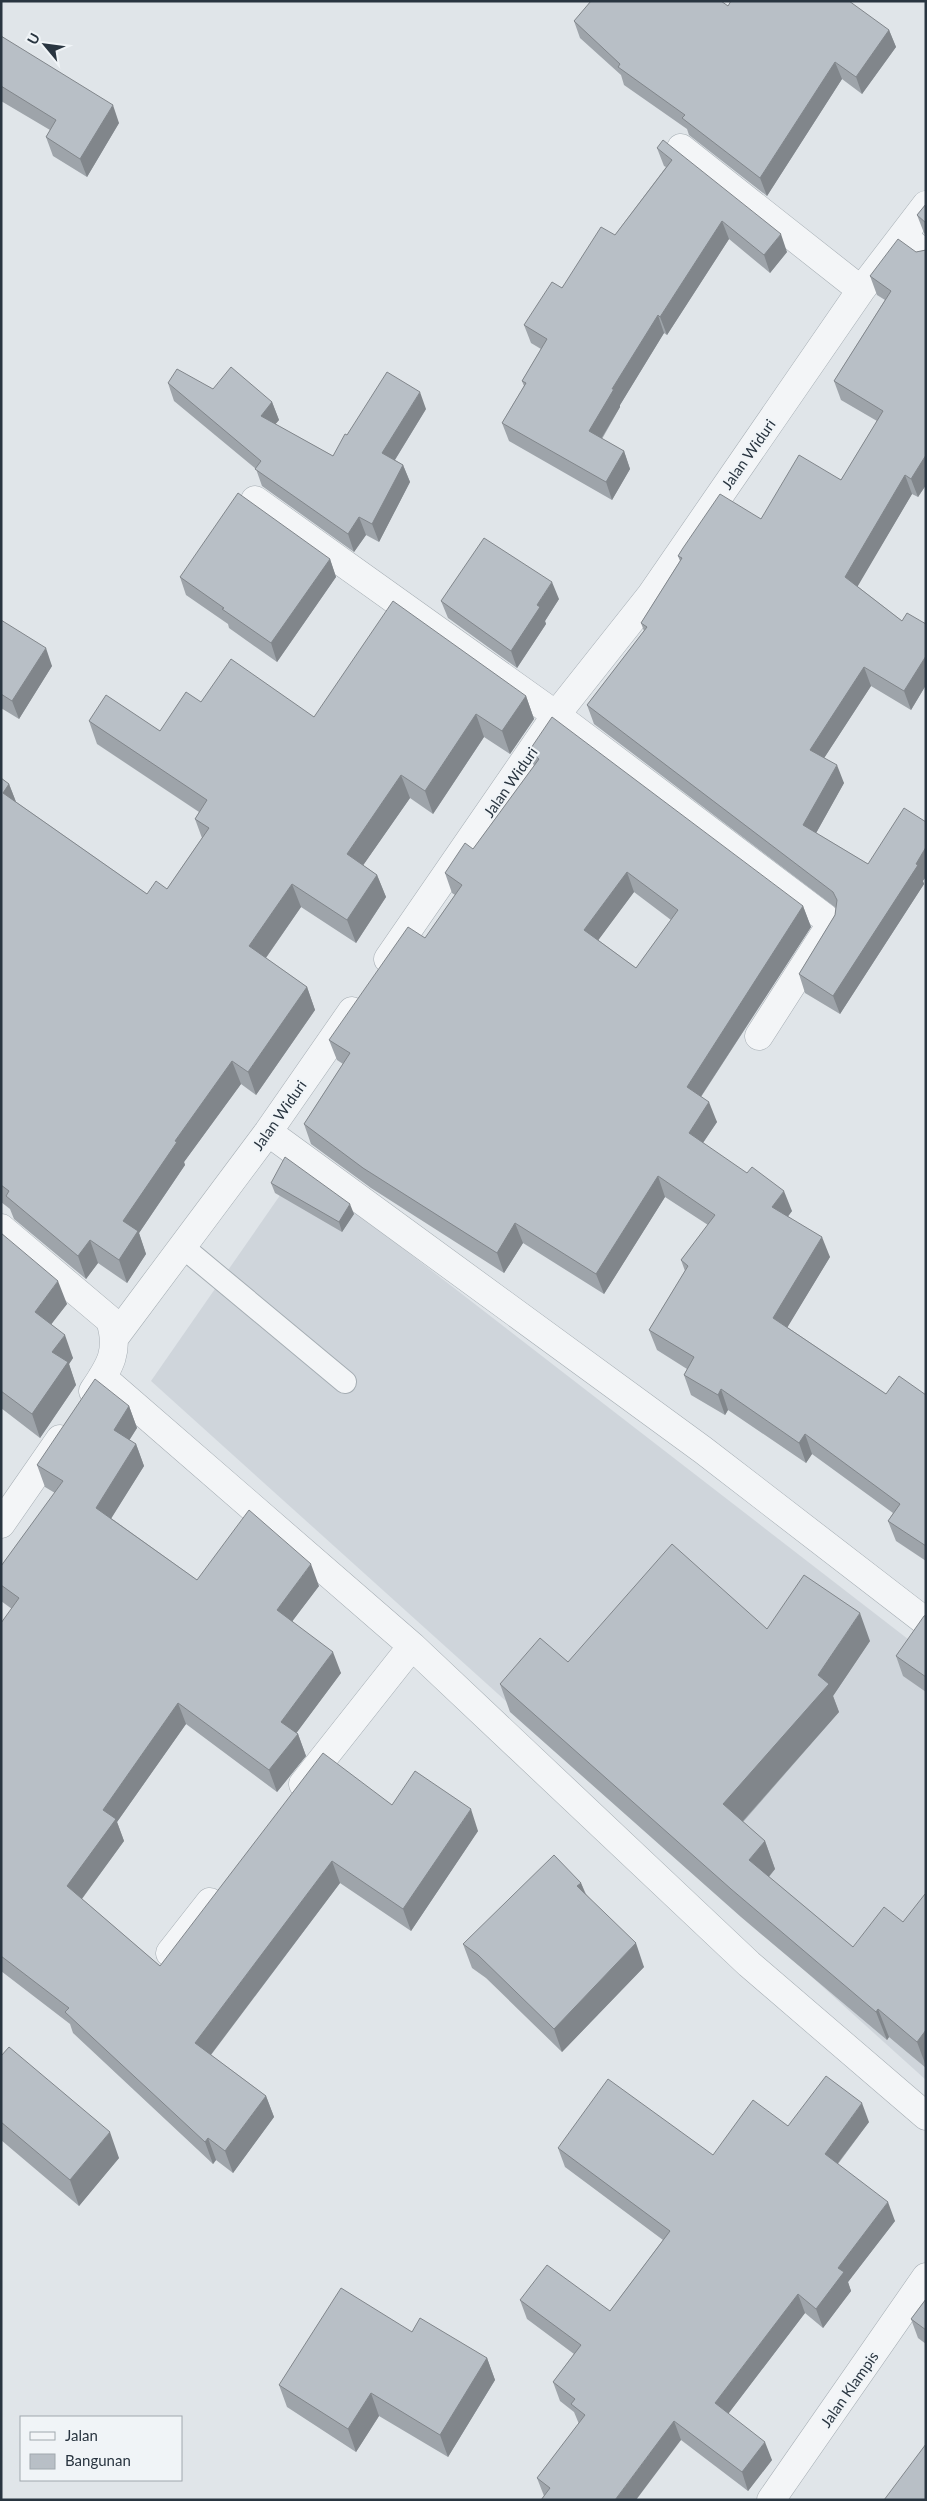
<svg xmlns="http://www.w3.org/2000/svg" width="927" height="2501" font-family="Lato,sans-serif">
  <rect width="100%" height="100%" fill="#e0e5e9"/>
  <path fill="#cfd5db" d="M299 1168 926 1653V2080L151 1381Z"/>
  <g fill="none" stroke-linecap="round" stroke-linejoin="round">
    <g stroke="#a5adb3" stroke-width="24">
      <path id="lane" d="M184 1248 345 1382"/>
    </g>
    <g stroke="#a5adb3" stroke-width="29">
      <path id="street" d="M681 148 861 290
        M903 236 926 255
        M255 500 556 715 824 917 829 922 827 930 759 1036
        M388 959 556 715 651 595 861 290 926 205
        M268 1132 703 1450 926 1622
        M1 1228 110 1320C120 1351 110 1366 93 1391
        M115 1337 268 1132 352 1011
        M102 1377 412 1646 749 1964 926 2116
        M1 1524 60 1439
        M303 1784 412 1646
        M170 1953 210 1902
        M771 2500 926 2277"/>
    </g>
    <use href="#lane" stroke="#f3f5f7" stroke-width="22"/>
    <use href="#street" stroke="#f3f5f7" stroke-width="28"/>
  </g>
  <path fill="#9ea4aa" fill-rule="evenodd" d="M728 6 889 30 896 47 862 94 842 79 767 196 689 135 687 129 624 85 621 75 580 38 574 21Z
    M1 36 119 123 87 177 53 156 46 137 50 130 1 101Z
    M657 148 787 252 770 273 729 239 667 335 664 333 620 405V407L602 439 624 451 630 469 612 500 509 441 502 423 524 386 522 381 541 349 531 343 524 325 615 235 666 167 664 166Z
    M926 204V235L924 233 917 215Z
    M926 250V485L918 497 912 494 857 586 902 621 926 624V685L911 710 871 686 824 758 844 783 816 833 868 864 923 881 924 884 840 1014 805 993 799 974 835 915 836 908 594 724 587 705 644 631 641 623 680 561 678 556 761 519 841 480 877 421 841 400 834 381 885 300 877 295 870 276 916 252Z
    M168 383 213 389 272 402 279 420 275 424 333 456 347 435 426 409 395 460 403 465 410 482 379 542 366 535 354 552 262 486 256 469 174 401Z
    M330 559 336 577 277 662 229 628 228 624 186 595 180 577Z
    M559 599 545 621 546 624 517 668 448 618 441 601Z
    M1 620 52 666 19 719 1 708Z
    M526 696 534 719 510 754 484 737 433 814 410 798 363 865 377 875 386 897 356 943 301 907 266 958 307 987 315 1010 256 1095 241 1084 184 1162 185 1165 139 1233 146 1254 127 1283 98 1263 86 1279 14 1219 10 1209 1 1202V778L9 784 16 802 147 894 167 889 202 838 195 819 199 812 97 744 89 721 160 731 201 702 314 717Z
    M529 751 803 906 811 927 701 1097 717 1122 703 1143 792 1211 788 1216 830 1257 787 1327 886 1394 926 1395V1561L896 1541 888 1521 893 1513 812 1454 806 1463 728 1410 725 1415 691 1395 684 1375 687 1369 657 1350 649 1330 685 1271 681 1260 708 1225 665 1197 604 1294 523 1243 504 1273 371 1188 311 1144 304 1124 343 1064 337 1060 329 1040 425 938 455 895 452 893 445 873 473 849 534 766ZM634 892 671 920 636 968 598 940Z
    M271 1183 354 1214 342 1232 275 1193Z
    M1 1233 67 1304 51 1324 73 1358 69 1364 76 1385 40 1438 1 1408Z
    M129 1406 137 1428 129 1440 136 1444 144 1466 111 1518 197 1580 319 1586 292 1621 341 1673 296 1733 298 1734 306 1756 277 1792 186 1724 117 1822 124 1841 82 1899 160 1966 392 1805 478 1831 411 1931 340 1883 211 2055 266 2096 274 2117 233 2173 216 2160 213 2164 73 2033 70 2024 1 1971V1623L12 1609 1 1601V1566L55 1493 45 1487 37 1465Z
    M926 1615V1692L903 1676 896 1656Z
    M870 1641 833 1696 839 1712 743 1822 765 1841 775 1869 769 1877 853 1947 903 1922 926 1895V2068L889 2037 887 2040 741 1917 510 1712 500 1684 568 1662Z
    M581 1883 586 1894 644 1967 562 2052 486 1978 472 1968 463 1944Z
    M1 2056 119 2158 79 2206 1 2140Z
    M869 2122 838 2164 895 2221 848 2282 851 2291 823 2328 805 2313 728 2414 772 2460 748 2491 681 2440 544 2496 537 2478 579 2424 574 2412 560 2401 553 2382 574 2354 527 2319 520 2300 610 2311 663 2240 565 2167 558 2148 713 2155 788 2126Z
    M926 2299V2344L918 2338 911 2319Z
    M412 2332 487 2358 495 2380 448 2457 379 2416 356 2452 287 2407 279 2385Z"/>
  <path fill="#81868b" d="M889 30 896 47 862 94 856 77Z
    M835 62 842 79 767 196 760 178Z
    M113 105 119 123 87 177 80 159Z
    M722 221 729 239 667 335 660 317Z
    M781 234 787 252 770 273 764 255Z
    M658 315 664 333 620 405V407L595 449 589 431 612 389Z
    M420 392 426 409 388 471 382 453Z
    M272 402 279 420 267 434 261 416Z
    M624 451 630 469 612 500 606 482Z
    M926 455V485L918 497 911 479Z
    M403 465 410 482 379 542 372 524Z
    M905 475 912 494 852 596 845 577Z
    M359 517 366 535 354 552 348 534Z
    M330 559 336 577 277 662 271 643Z
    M552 582 559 599 545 621 546 624 517 668 511 651 537 605Z
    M46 648 52 666 19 719 12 701Z
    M926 656V685L911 710 904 691Z
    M864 667 871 686 817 769 810 750Z
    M526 696 534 719 510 754 502 731Z
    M476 714 484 737 433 814 425 791Z
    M837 765 844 783 810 844 803 825Z
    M401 775 410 798 355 877 347 854Z
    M9 784 18 807 3 793Z
    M926 847V877L923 881 924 884 840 1014 833 996Z
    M627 872 634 892 591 950 584 930Z
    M377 875 386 897 356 943 347 920Z
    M292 884 301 907 258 969 249 946Z
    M803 906 811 927 694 1107 687 1087Z
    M307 987 315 1010 256 1095 248 1072Z
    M232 1061 241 1084 184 1162 185 1165 139 1233 146 1254 127 1283 119 1260 123 1221 175 1141Z
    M709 1102 717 1122 696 1153 689 1133Z
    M658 1176 665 1197 604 1294 596 1274Z
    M784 1191 792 1211 780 1227 772 1207Z
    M350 1204 354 1214 342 1232 339 1222Z
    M515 1223 523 1243 504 1273 497 1253Z
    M822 1237 830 1257 781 1338 773 1318Z
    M90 1240 98 1263 86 1279 78 1256Z
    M58 1281 67 1304 43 1335 35 1312Z
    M65 1335 73 1358 69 1364 76 1385 40 1438 32 1414 52 1352Z
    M721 1389 728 1410 725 1415 718 1395Z
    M129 1406 137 1428 122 1452 114 1430Z
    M805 1434 812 1454 806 1463 799 1443Z
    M136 1444 144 1466 104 1530 96 1508Z
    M311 1564 319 1586 285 1631 277 1610Z
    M860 1613 870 1641 833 1696 839 1712 733 1832 723 1804 818 1675Z
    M333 1652 341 1673 289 1743 281 1722Z
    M178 1703 186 1724 117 1822 124 1841 75 1908 67 1886 103 1810Z
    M298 1734 306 1756 277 1792 269 1770Z
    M471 1809 478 1831 411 1931 403 1909Z
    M765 1841 775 1869 759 1888 749 1860Z
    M332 1861 340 1883 203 2065 195 2043Z
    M581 1883 590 1906 577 1886Z
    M636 1943 644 1967 562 2052 554 2029Z
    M878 2009 889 2037 887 2040 876 2012Z
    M926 2030V2066L917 2042Z
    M266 2096 274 2117 233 2173 225 2151Z
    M862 2103 869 2122 831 2172 825 2154Z
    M110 2132 119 2158 79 2206 70 2180Z
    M208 2138 216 2160 213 2164 205 2142Z
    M888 2202 895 2221 848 2282 851 2291 823 2328 816 2309 838 2268Z
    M798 2294 805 2313 722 2422 715 2403Z
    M487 2358 495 2380 448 2457 440 2435Z
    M371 2393 379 2416 356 2452 348 2429Z
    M674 2421 681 2440 636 2500H615Z
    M765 2442 772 2460 748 2491 742 2472Z"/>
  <path fill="#b8bfc6" stroke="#81868b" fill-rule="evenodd" d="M591 1H721L728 6 731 1H849L889 30 856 77 835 62 760 178 682 118 685 115 618 67 620 64 574 21Z
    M1 36 113 105 80 159 46 137 56 120 1 86Z
    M663 140 781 234 764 255 722 221 660 317 658 315 612 389H614L589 431 624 451 606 482 502 423 526 383 522 381 547 339 524 325 552 282 562 288 601 227 615 235 672 160 657 148Z
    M926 204V223L917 215Z
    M898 239 916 252 926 250V455L911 479 905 475 845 577 902 621 907 613 926 624V656L904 691 864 667 810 750 837 765 803 825 868 864 904 808 926 822V847L916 864 918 865 833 996 799 974 835 915 837 900 833 892 587 705 647 627 641 623 682 558 678 556 683 548 720 494 761 519 799 455 841 480 883 411 834 381 891 291 870 276Z
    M231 367 272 402 261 416 333 456 345 434 347 435 387 372 420 392 382 453 403 465 372 524 359 517 348 534 255 469 261 461 168 383 177 369 213 389Z
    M238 493 330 559 271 643 222 609 224 608 180 577Z
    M484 538 552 582 537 605 540 607 511 651 441 601Z
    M393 601 526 696 502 731 476 714 425 791 401 775 347 854 377 875 347 920 292 884 249 946 307 987 248 1072 232 1061 175 1141 177 1142 123 1221 138 1231 119 1260 90 1240 78 1256 6 1196 9 1191 1 1185V778L9 784 3 793 147 894 156 881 167 889 209 828 195 819 207 800 89 721 106 695 160 731 186 692 201 702 231 659 314 717Z
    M1 620 46 648 12 701 1 694Z
    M552 717 803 906 687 1087 709 1102 689 1133 747 1173 752 1167 784 1191 772 1207 822 1237 773 1318 886 1394 899 1376 926 1395V1546L888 1521 900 1504 805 1434 799 1443 721 1389 718 1395 684 1375 694 1357 649 1330 688 1266 681 1260 715 1215 658 1176 596 1274 515 1223 497 1253 363 1168 304 1124 350 1053 329 1040 408 927 425 938 462 885 445 873 465 843 473 849 539 759 529 751ZM627 872 678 910 636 968 584 930Z
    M285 1157 350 1204 339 1222 271 1183Z
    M1 1233 58 1281 35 1312 65 1335 52 1352 68 1362 32 1414 1 1391Z
    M95 1379 129 1406 114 1430 136 1444 96 1508 197 1580 249 1510 311 1564 277 1610 333 1652 281 1722 298 1734 269 1770 178 1703 103 1810 116 1819 67 1886 160 1966 323 1753 392 1805 415 1771 471 1809 403 1909 332 1861 195 2043 266 2096 225 2151 208 2138 205 2142 65 2012 69 2008 1 1956V1623L19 1598 1 1585V1566L63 1481 37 1465Z
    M672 1544 767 1629 804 1575 860 1613 818 1675 829 1684 723 1804 765 1841 749 1860 853 1947 884 1907 903 1922 925 1894 926 1895V2030L917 2042 878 2009 876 2012 731 1889 500 1684 540 1638 568 1662Z
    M926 1615V1677L896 1656 924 1616Z
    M554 1855 581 1883 577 1886 636 1943 554 2029 478 1955 463 1944Z
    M9 2047 110 2132 70 2180 1 2122V2056Z
    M826 2076 862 2103 825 2154 888 2202 838 2268 844 2272 816 2309 798 2294 715 2403 765 2442 742 2472 674 2421 615 2500H541L550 2488 537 2478 585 2415 571 2404 575 2399 553 2382 581 2345 520 2300 547 2265 610 2311 670 2231 558 2148 608 2079 713 2155 753 2100 788 2126Z
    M341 2288 412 2332 420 2318 487 2358 440 2435 371 2393 348 2429 279 2385Z
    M926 2299V2330L911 2319Z
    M926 2444V2500H884Z"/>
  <g text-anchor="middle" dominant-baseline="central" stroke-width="4.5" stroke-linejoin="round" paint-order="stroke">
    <g font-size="15" fill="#293540" stroke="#f0f4f7">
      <text transform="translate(748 454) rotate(-55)">Jalan Widuri</text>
      <text transform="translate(510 782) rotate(-55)">Jalan Widuri</text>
      <text transform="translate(279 1115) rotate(-55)">Jalan Widuri</text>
      <text transform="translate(849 2389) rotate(-55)">Jalan Klampis</text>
    </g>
  </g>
  <rect width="927" height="2501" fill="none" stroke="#293540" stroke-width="5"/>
  <rect x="20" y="2416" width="162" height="65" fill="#f0f4f7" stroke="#a0a8ae"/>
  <rect x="30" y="2432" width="25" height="8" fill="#f3f5f7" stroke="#a0a8ae"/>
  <text x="65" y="2441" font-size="15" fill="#293540">Jalan</text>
  <rect x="30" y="2454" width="25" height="15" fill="#b8bfc6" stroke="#a0a8ae"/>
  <text x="65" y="2466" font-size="15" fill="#293540">Bangunan</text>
  <g transform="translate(45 45) rotate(299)" stroke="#f0f4f7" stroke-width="4" paint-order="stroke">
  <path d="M0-4L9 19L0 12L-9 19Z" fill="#293540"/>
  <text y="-8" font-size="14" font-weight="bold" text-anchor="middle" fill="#293540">U</text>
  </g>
</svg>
